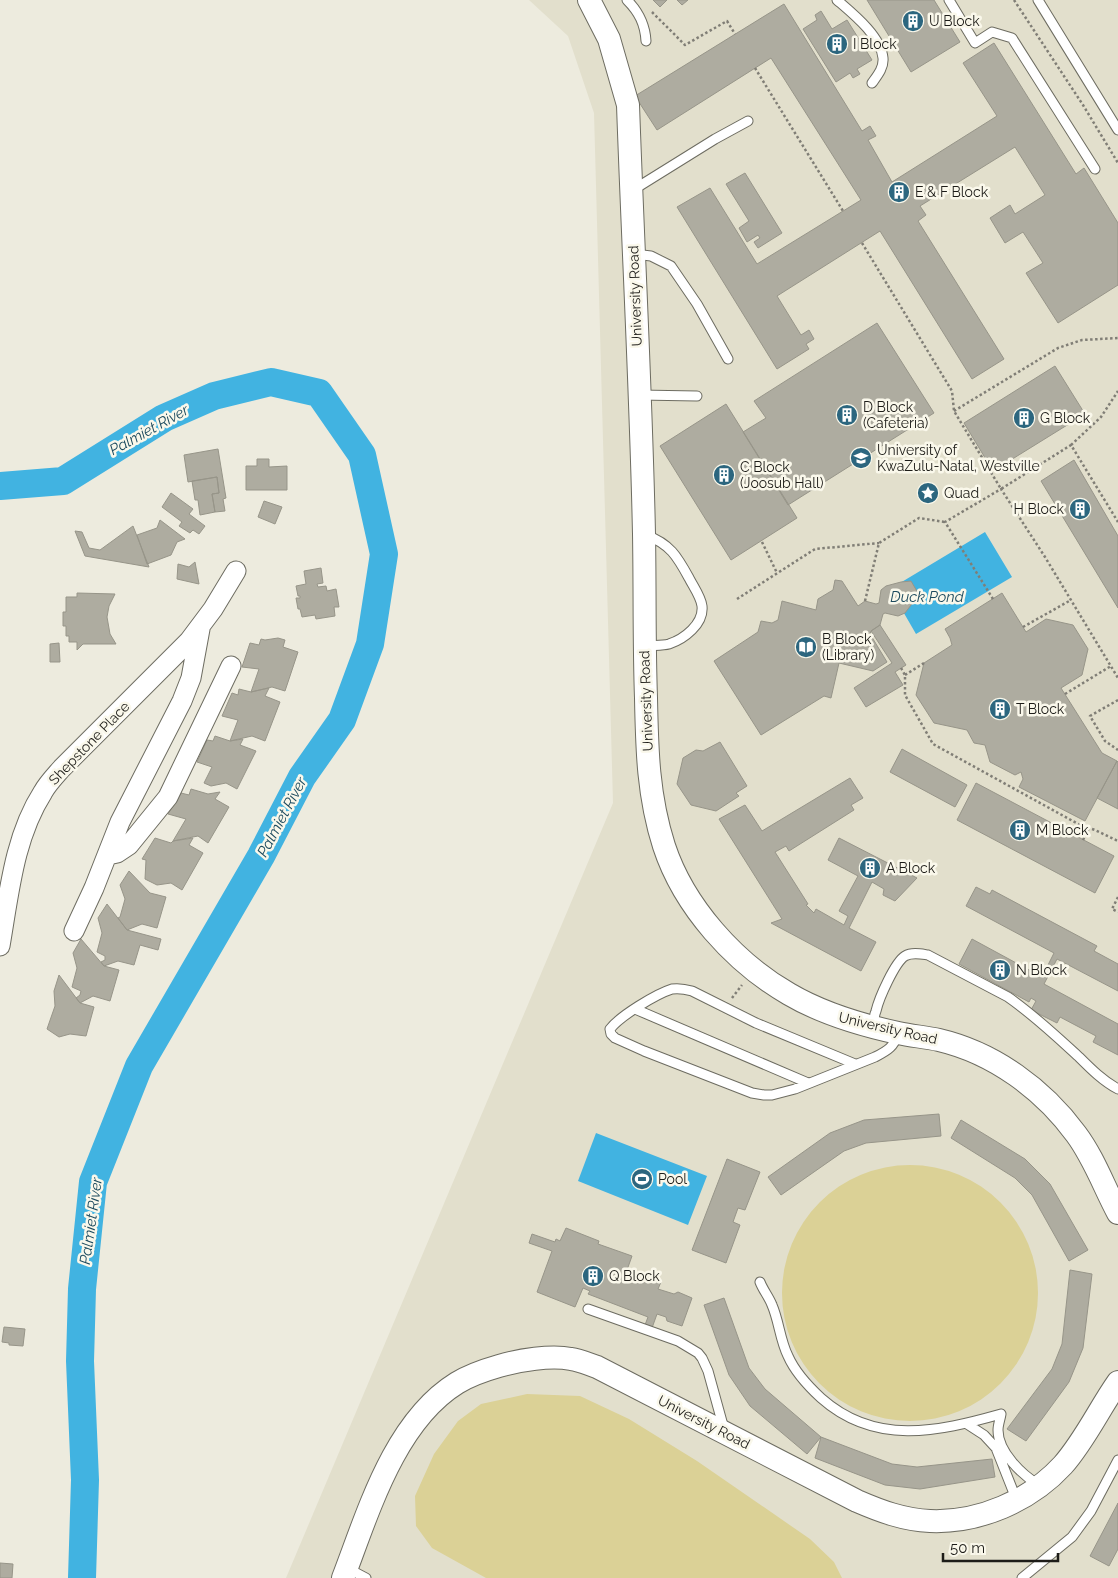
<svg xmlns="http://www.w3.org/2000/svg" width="1118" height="1578" font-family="Raleway,sans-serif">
  <rect width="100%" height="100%" fill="#edebde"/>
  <path fill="#e2dfcc" d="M529 0H1118V1578H286L613 803 594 113 568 36Z"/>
  <path fill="#dbd196" d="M782 1293a128 128 0 1 1 256 0a128 128 0 1 1-256 0Z
    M527 1394 580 1396 629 1419 697 1461 810 1539 834 1562 842 1578H486L432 1548 416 1526 415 1496 434 1454 458 1421 481 1404Z"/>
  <path fill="#41b3e1" d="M985 532 1012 577 916 634 890 589Z
    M596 1133 707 1176 688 1225 578 1181Z"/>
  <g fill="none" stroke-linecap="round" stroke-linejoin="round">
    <path stroke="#41b3e1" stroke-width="28" d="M0 486 63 481 164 418 214 396 271 382 319 393 362 455 384 554 370 644 342 720 302 777 261 856 139 1066 93 1182 82 1289 80 1361 85 1480 82 1578"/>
  </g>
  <path fill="#aeaca0" stroke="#979589" d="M653 0H667L660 7Z
    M677 0H688L682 5Z
    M867 0H934L960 42 911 72Z
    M784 4 862 131 870 126 876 136 868 140 892 182 997 116 963 63 994 43 1076 174 1084 168 1118 223V285L1058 323 1026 273 1043 263 1023 232 1005 243 990 218 1010 205 1015 214 1045 195 1015 147 920 206 926 215 918 221 1004 359 972 379 880 231 777 296 801 335 809 330 814 339 806 344 809 349 777 369 677 207 710 188 757 264 861 200 771 58 657 130 635 96Z
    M821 11 832 29 847 20 872 60 857 69 860 74 853 78 850 73 836 82 803 29 817 20 815 15Z
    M745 173 782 233 758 248 754 242 760 238 758 235 747 242 739 228 749 221 726 184Z
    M877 323 934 413 788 505 743 432 766 418 754 401Z
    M1055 366 1085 414 993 471 964 423Z
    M726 404 797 518 731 560 660 446Z
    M218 449 226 498 223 499 225 511 215 512 212 494 219 493 217 477 188 482 184 455Z
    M257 459H269V467L287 466V490H246V466H257Z
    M1074 460 1118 536V608L1041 481Z
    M217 477 219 493 212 494 215 512 200 515 198 500H195L192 481Z
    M171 493 193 509 189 514 205 526 199 534 193 530 190 533 179 526 182 522 162 507Z
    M264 501 282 507 275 524 258 517Z
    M160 520 185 539 177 542 171 555 147 564 137 535 157 528Z
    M133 526 149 567 85 556 75 531 82 532 89 548 100 550Z
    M195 562 199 584 177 579 178 564 189 567Z
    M321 568 323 583 317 584 318 587 326 586 327 591 336 589 339 607H334L335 616 316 619 315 615 302 617 300 609H298L296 598H300V596H298L296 586 306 584 304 571Z
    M835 580 842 581 858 606 865 601 876 604 879 603 881 590 886 586 901 582 911 581 918 593 914 601 905 613 898 616 885 613 883 614 880 625 871 631 870 634 887 662 873 671 839 663 831 698 824 696 761 735 714 661 758 632 761 621 772 623 778 620 782 601 816 610 818 599 833 590Z
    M77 593 115 594 109 606 107 617 110 634 116 644H83L77 650V642H69V636H66V626H63V612H66V597H77Z
    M1002 593 1026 632 1046 619 1073 625 1088 649 1082 675 1061 688 1102 753 1117 761 1085 821 1019 787 1023 779 1021 772 1015 775 990 762 985 745 974 743 967 730 934 723 916 695 924 663 952 645 950 638 945 629Z
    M880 625 906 665 895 672 903 685 866 707 854 688 892 663 871 631Z
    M278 638 285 640 283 647 298 652 285 691 272 687 251 692 259 669 242 667 250 643 259 645 261 639 265 640Z
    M59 643 60 662H50V644Z
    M269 688 265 696 280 702 265 741 252 736 230 741 238 720 222 716 232 693 238 695 239 689 251 692Z
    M215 736 230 741 243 739 240 745 256 751 237 789 226 783 211 786 204 783 212 767 197 762 207 740 213 741Z
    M720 742 747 786 736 793 739 796 716 811 691 805 677 784 683 758 696 750 703 751Z
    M902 749 967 785 955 807 890 772Z
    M1117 761 1118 762V809L1097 798Z
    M850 778 863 798 851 805 854 810 789 851 786 846 775 852 808 904 806 905 814 913 816 909 844 925 848 916 839 911 858 876 828 860 839 838 917 878 895 901 883 895 884 889 872 882 849 928 876 942 861 971 771 923 782 919 719 819 745 805 762 831Z
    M976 783 1114 856 1095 893 957 820Z
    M191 789 208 794 220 792 215 799 229 807 208 843 198 836 173 841 186 819 168 814 181 793 189 795Z
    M155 838 171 843 173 841 193 838 189 845 203 853 182 890 171 883 157 885 145 879 146 860 142 859Z
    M129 871 150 893 166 897 157 928 142 924 127 930 118 918 120 917 125 899 120 885Z
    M976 887 990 894 992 890 1097 946 1094 951 1118 964V991L1057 959 1044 984 1118 1024V1055L1093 1042 1096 1036 1060 1017 1057 1023 1031 1010 1036 1001 1031 998 1029 1002 959 964 972 939 1042 977 1054 953 966 906Z
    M107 904 127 930 161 939 158 950 140 945 134 965 118 961 104 966 101 962 105 960V956L97 952 102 933 98 918Z
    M81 939 104 966 119 970 110 1001 93 996 80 1003 76 998 80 995 81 991 72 987 77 968 73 953Z
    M59 975 80 1003 94 1007 86 1036 70 1034 59 1037 47 1029 55 1006 54 991Z
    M939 1114 941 1136 866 1143 844 1151 781 1195 768 1177 830 1133 864 1120Z
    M961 1120 1025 1159 1050 1184 1088 1250 1069 1261 1032 1195 1015 1178 951 1138Z
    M727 1159 760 1172 745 1210 738 1208 733 1222 740 1225 726 1263 692 1250Z
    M566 1228 599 1241 598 1244 632 1256 627 1270 661 1282 658 1289 674 1294 678 1292 692 1298 682 1326 667 1321 666 1317 657 1314 652 1328 645 1325 648 1317 588 1294 590 1291 583 1288 575 1307 537 1292 552 1251 529 1243 532 1234 555 1242 556 1239 560 1241Z
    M1070 1270 1092 1274 1083 1348 1069 1382 1026 1441 1007 1429 1052 1369 1062 1344Z
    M724 1298 749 1368 765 1389 821 1437 807 1454 750 1406 729 1375 704 1305Z
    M4 1327 25 1329 23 1346 9 1345V1343L2 1342Z
    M821 1437 892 1464 917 1467 992 1459 995 1477 920 1489 885 1485 815 1458Z
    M1118 1503V1549L1109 1566 1090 1556Z
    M0 1563 13 1564 12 1578H0Z"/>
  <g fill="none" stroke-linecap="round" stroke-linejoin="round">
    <g stroke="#6d6c61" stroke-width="11">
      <path id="service" d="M627 0C639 12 645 24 646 41
        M837 0C852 13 881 36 883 58 884 68 877 76 872 83
        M949 0 975 43 992 32 1012 38 1095 169
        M1038 0 1118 130
        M633 190 715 139 748 121
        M634 254 651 256 671 266 697 304 728 359
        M639 395 697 396
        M645 646C653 645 662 646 669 644 684 639 704 624 702 606 701 597 693 586 689 578 677 556 670 544 646 535
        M635 1009 808 1083
        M873 1026C874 1021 874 1015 876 1011 879 998 895 962 905 956 912 952 921 954 928 955L1008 997C1034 1015 1056 1036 1079 1057 1091 1069 1103 1081 1118 1089
        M855 1064 756 1023 692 991C685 989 679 988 672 989 656 994 620 1016 610 1029L611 1034 615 1038 644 1051 752 1093 764 1095H772L795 1089 875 1057C889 1050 893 1047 899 1033
        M760 1282C763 1290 769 1297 772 1305 779 1321 780 1340 788 1356 795 1372 808 1386 821 1398 875 1446 937 1432 1001 1414
        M588 1309 678 1341 698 1353 702 1358 708 1371 724 1429
        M1001 1414C1000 1420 998 1425 998 1430 998 1452 1022 1475 1039 1485
        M967 1424 984 1435 996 1448 1017 1501
        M347 1568 366 1578
        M1022 1578 1072 1537 1091 1511 1118 1460"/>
    </g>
    <g stroke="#6d6c61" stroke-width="21">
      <path id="minor" d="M108 855 117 853 129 845 168 797 231 666
        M74 931 94 888 120 822 182 701 191 678 200 629
        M0 946C9 894 14 837 43 792 48 783 56 775 62 768L189 641 213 609 236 571"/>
    </g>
    <g stroke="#6d6c61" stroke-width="24">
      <path id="tertiary" d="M589 0 609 39 628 105C633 248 641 391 644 534 645 589 644 643 646 698 647 750 648 796 664 846 684 907 735 963 789 994 823 1014 861 1025 898 1033 912 1036 925 1037 939 1040 994 1053 1043 1089 1076 1134 1094 1158 1104 1187 1118 1213
        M343 1578C368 1513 394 1422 457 1383 470 1375 485 1370 499 1366 519 1360 551 1355 571 1359 580 1360 588 1364 597 1367L857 1501C880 1511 904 1520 930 1521 979 1523 1030 1501 1063 1465 1085 1440 1099 1409 1118 1382"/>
    </g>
    <path stroke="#807e76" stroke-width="2.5" stroke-dasharray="2.5 2.5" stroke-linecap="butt" d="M1014 0 1083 105 1118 163
      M652 12 685 45 727 21 735 34
      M755 68 843 211
      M862 243 952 391 954 411 1001 489 1071 445 1118 522
      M954 411 1058 348 1082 340 1118 338
      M1071 445 1101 417 1118 391
      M762 542 777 573
      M737 599 815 549 879 543
      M993 599 945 522 1001 489 1045 557 1118 678
      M865 601 879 543 919 518 945 522
      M1023 627 1071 600
      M901 668 905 675V695L933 744 1080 825 1095 830 1118 841
      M905 675 924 663
      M1065 694 1111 666
      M1118 700 1090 716 1105 741 1118 750
      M1083 840 1089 828
      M1118 897 1112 909 1118 912
      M732 998 742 985"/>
    <use href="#service" stroke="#fff" stroke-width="9"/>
    <use href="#minor" stroke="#fff" stroke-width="19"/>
    <use href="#tertiary" stroke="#fff" stroke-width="22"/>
  </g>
  <defs>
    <g id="building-disc" transform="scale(1.125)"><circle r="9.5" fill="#2c667f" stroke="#faf8eb"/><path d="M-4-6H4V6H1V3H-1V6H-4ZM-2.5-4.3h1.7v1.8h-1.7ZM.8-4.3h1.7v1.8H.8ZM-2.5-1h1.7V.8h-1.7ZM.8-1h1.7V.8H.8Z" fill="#fff"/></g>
    <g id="university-disc" transform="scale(1.125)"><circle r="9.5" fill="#2c667f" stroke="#faf8eb"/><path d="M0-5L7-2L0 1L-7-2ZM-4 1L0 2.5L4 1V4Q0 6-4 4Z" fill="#fff"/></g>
    <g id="sight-disc" transform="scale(1.125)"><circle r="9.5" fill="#2c667f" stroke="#faf8eb"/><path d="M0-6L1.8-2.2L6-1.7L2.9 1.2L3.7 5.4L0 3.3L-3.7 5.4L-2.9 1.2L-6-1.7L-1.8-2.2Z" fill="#fff"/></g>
    <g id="library-disc" transform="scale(1.125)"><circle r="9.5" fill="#2c667f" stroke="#faf8eb"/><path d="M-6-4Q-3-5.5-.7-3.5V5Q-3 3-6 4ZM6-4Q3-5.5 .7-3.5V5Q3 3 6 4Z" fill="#fff"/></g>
    <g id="stadium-disc" transform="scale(1.125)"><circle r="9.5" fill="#2c667f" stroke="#faf8eb"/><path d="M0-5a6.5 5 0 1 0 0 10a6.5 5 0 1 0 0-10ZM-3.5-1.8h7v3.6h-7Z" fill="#fff"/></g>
  </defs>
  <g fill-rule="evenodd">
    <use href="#building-disc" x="913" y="21"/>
    <use href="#building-disc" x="837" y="44"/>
    <use href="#building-disc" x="899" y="192"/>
    <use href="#building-disc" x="847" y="415"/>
    <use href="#building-disc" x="1024" y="418"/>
    <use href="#university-disc" x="861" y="458"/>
    <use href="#building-disc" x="724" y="475"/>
    <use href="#sight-disc" x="928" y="493"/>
    <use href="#building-disc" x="1080" y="509"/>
    <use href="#library-disc" x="806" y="647"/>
    <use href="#building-disc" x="1000" y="709"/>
    <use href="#building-disc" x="1020" y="830"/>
    <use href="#building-disc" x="870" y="868"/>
    <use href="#building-disc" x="1000" y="970"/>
    <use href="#stadium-disc" x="642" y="1179"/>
    <use href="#building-disc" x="593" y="1276"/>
  </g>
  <g text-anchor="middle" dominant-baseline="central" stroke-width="5" stroke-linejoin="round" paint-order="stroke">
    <g font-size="14" fill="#1d1c18" stroke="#faf8eb" text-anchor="start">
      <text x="929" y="21">U Block</text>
      <text x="853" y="44">I Block</text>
      <text x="915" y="192">E &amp; F Block</text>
      <text x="863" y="407">D Block<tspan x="863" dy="16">(Cafeteria)</tspan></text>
      <text x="1040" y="418">G Block</text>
      <text x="877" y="450">University of<tspan x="877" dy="16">KwaZulu-Natal, Westville</tspan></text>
      <text x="740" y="467">C Block<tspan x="740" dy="16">(Joosub Hall)</tspan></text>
      <text x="944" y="493">Quad</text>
      <text x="1064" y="509" text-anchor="end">H Block</text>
      <text x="822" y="639">B Block<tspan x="822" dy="16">(Library)</tspan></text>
      <text x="1016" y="709">T Block</text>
      <text x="1036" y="830">M Block</text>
      <text x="886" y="868">A Block</text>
      <text x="1016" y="970">N Block</text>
      <text x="658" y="1179">Pool</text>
      <text x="609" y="1276">Q Block</text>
    </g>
    <g font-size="14" fill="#1d1c18" stroke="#faf8eb">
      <text transform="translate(635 296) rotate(-92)">University Road</text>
      <text transform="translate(646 701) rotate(-92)">University Road</text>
      <text transform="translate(89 743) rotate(-46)">Shepstone Place</text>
      <text transform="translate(888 1028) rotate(13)">University Road</text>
      <text transform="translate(704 1422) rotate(27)">University Road</text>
    </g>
    <g font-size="15" font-style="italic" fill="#1c4a5e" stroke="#faf8eb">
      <text transform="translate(149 430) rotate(-29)">Palmiet River</text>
      <text x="927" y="597">Duck Pond</text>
      <text transform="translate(282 817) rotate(-62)">Palmiet River</text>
      <text transform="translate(91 1221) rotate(-82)">Palmiet River</text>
    </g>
  </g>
  <path d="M943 1553v8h115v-8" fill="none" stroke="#1d1c18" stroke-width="2.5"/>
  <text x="950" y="1553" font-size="15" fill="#1d1c18" stroke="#faf8eb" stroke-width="4" paint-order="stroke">50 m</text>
</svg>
